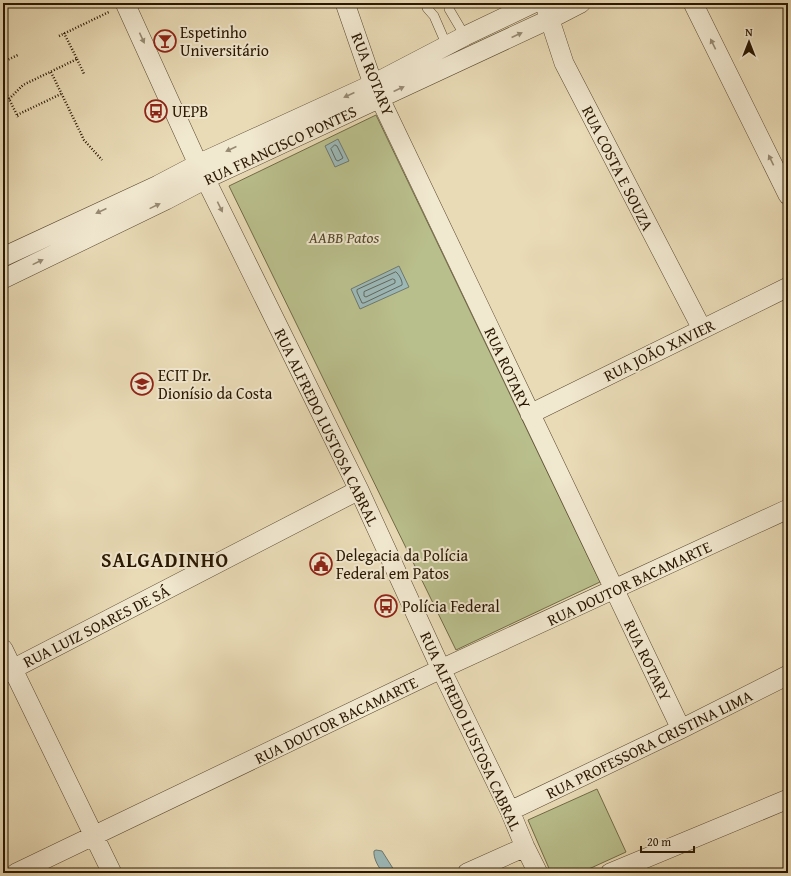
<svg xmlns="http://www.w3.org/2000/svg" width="791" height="876" font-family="'Gentium Book Plus',serif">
  <rect width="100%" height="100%" fill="#e9dbb6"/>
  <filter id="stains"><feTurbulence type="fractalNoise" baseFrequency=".005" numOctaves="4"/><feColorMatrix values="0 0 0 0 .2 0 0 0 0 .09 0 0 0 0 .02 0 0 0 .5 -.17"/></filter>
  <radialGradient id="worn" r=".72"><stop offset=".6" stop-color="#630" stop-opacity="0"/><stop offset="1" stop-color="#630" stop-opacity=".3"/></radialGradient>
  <path fill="#b9bf8c" stroke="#716b47" d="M376 115 600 582 456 650 229 186Z
    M597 789 626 852 580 873H551L528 820Z"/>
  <path fill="#9cb9b8" stroke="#6e786f" d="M338 139 349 161 335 167 325 146Z
    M399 266 409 287 360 309 351 289Z
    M376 850 382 851 394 870V873H384C379 869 373 858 374 851Z"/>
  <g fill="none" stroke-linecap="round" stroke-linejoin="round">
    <path stroke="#62685d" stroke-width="1" d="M335 145 337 146 343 158 338 161 336 160 331 149Z
      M396 272C399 274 403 282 402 285L364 303H362L357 292V290Z
      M393 279 395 280V283L366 297 364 296V292Z"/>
    <g stroke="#59482f" stroke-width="10">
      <path id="service" d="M449 3V9L465 36
        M427 8 434 16 447 46"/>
    </g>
    <g stroke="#59482f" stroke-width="20">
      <path id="minor" d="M125 3 198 164 359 490 441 669 510 811 525 847 538 873
        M345 3 373 84 681 729
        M693 3 788 195
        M546 8 564 63 702 329
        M3 257 158 185 198 164 373 84 465 36 534 3
        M3 279 166 200 206 179 550 19 581 3
        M530 414 788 287
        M3 649 112 873
        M3 674 359 490
        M510 811 681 729 788 675
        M16 873 441 669 788 509
        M467 873 525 847
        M610 873 788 799"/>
    </g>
    <path stroke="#291702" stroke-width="2.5" stroke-dasharray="1 2" stroke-linecap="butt" d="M59 36 109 12
      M77 59 84 74
      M3 62 18 55
      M51 72 84 140 102 160
      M3 87 18 117
      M9 99 23 85 77 59 64 33
      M17 115 61 94"/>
    <use href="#service" stroke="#f1e8d0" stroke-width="9"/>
    <use href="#minor" stroke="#f1e8d0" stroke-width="19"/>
  </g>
  <defs><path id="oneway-solid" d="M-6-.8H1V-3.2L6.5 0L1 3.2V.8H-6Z"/></defs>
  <g fill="#978a73">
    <use href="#oneway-solid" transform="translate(517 35) rotate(-25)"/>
    <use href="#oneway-solid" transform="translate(142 38) rotate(65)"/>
    <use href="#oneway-solid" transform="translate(713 44) rotate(-116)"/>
    <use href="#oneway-solid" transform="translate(399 89) rotate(-25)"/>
    <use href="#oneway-solid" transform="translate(349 95) rotate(155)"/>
    <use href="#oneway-solid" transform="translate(231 149) rotate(155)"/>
    <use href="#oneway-solid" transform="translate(771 160) rotate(-116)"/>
    <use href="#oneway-solid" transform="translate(155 206) rotate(-26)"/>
    <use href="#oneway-solid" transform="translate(220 207) rotate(64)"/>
    <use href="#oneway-solid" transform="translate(101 211) rotate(155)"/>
    <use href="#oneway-solid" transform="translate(38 262) rotate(-26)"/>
  </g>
  <defs>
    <g id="bar-ring" transform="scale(1.15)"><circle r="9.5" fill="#f1e8d0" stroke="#8f2418" stroke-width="1.5"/><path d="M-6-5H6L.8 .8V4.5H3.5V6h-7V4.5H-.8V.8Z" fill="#8f2418"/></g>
    <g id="bus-ring" transform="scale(1.15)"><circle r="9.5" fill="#f1e8d0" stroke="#8f2418" stroke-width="1.5"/><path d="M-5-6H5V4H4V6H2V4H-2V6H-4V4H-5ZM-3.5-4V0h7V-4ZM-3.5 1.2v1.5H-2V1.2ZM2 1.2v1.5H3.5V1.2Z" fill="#8f2418"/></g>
    <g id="school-ring" transform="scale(1.15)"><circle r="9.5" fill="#f1e8d0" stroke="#8f2418" stroke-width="1.5"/><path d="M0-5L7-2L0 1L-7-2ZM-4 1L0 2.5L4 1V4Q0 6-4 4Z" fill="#8f2418"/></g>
    <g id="civic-ring" transform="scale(1.15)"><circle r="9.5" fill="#f1e8d0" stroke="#8f2418" stroke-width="1.5"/><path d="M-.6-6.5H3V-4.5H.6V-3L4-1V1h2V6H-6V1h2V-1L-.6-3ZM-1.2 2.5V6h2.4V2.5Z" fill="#8f2418"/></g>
  </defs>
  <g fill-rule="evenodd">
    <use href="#bar-ring" x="165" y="41"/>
    <use href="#bus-ring" x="156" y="111"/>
    <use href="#school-ring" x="142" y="384"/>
    <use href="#civic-ring" x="321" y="564"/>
    <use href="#bus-ring" x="386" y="606"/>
  </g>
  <g text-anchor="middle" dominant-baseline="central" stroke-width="4" stroke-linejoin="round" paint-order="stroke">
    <g font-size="16" fill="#291702" stroke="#f1e8d0" text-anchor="start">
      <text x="180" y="32">Espetinho<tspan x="180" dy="18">Universitário</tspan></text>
      <text x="172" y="111">UEPB</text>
      <text x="158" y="375">ECIT Dr.<tspan x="158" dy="18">Dionísio da Costa</tspan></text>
      <text x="336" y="555">Delegacia da Polícia<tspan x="336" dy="18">Federal em Patos</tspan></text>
      <text x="402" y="606">Polícia Federal</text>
    </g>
    <g font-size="16" fill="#291702" stroke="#f1e8d0">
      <text transform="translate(373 74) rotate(68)">RUA ROTARY</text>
      <text transform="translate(280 145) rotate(-25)">RUA FRANCISCO PONTES</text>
      <text transform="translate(618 168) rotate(63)">RUA COSTA E SOUZA</text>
      <text transform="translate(659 350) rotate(-26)">RUA JOÃO XAVIER</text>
      <text transform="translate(508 368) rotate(65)">RUA ROTARY</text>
      <text transform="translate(327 427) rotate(64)">RUA ALFREDO LUSTOSA CABRAL</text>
      <text transform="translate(629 583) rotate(-25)">RUA DOUTOR BACAMARTE</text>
      <text transform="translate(96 626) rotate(-27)">RUA LUIZ SOARES DE SÁ</text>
      <text transform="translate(648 660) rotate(64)">RUA ROTARY</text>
      <text transform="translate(336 720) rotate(-26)">RUA DOUTOR BACAMARTE</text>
      <text transform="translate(471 731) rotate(65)">RUA ALFREDO LUSTOSA CABRAL</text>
      <text transform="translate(649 744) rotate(-26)">RUA PROFESSORA CRISTINA LIMA</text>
    </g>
    <g font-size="16" font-style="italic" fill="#54492b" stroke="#f1e8d0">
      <text x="344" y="237">AABB Patos</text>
    </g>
    <g font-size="20" font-weight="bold" letter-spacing="1" fill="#291702" stroke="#f1e8d0">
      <text x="165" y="559">SALGADINHO</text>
    </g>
  </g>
  <rect width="791" height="876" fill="none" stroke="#e9dbb6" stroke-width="16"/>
  <rect x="4" y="4" width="783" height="868" fill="none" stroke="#291702" stroke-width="2"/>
  <rect x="8" y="8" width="775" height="860" fill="none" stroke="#291702"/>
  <g transform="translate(749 42)" stroke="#f1e8d0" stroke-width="3" paint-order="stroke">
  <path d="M0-3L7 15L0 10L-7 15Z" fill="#291702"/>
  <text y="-6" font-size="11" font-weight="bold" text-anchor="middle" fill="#291702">N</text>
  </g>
  <path d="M641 846v6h53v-6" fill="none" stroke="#291702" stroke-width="2"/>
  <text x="647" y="846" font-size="12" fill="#291702" stroke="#f1e8d0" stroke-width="3" paint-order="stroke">20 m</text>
  <rect width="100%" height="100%" filter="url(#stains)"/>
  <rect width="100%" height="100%" fill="url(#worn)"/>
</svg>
